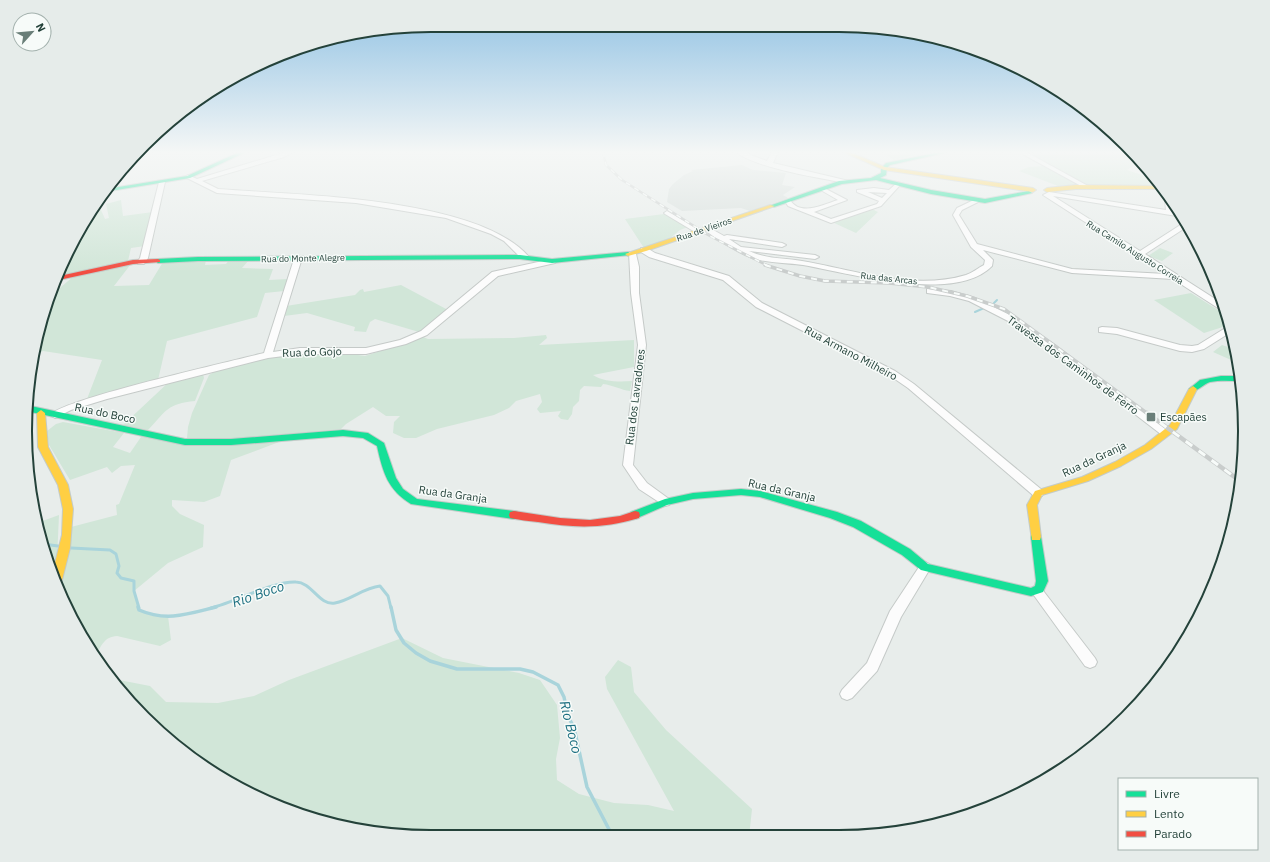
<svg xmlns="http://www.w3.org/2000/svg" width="1270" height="862" font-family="'IBM Plex Sans',sans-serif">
  <rect width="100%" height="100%" fill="#e8edeb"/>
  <path fill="#d6dedb" d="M742 165 753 170 786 173 782 185 795 187 783 195 788 198 750 211 741 208 682 211 667 202 669 189 673 184 684 175 693 171 691 170Z"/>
  <path fill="#d1e6d8" d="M868 152H914L915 155 894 160 884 153 871 154Z
    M1027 152H1128L1144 165 1138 163 1127 170 1154 179 1161 186 1139 188 1086 184Z
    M1043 166 1078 184 1058 186 1019 171 1029 167Z
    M121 200 123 216 153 212 145 246 131 248 128 261 63 275V263L80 235 85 234 83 229 98 203 105 219 109 218 106 204Z
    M872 209 878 212 856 233 832 222Z
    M664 214 672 216 688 227 680 230 669 239 644 248 625 219Z
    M1160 248 1173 253 1162 261 1148 256Z
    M206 260 205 265 226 264 229 260H249L242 268 273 269 269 280 288 279 284 291 265 293 257 317 167 341 158 380 87 399 102 360 43 351 34 356 39 326 48 298 74 276 131 264 114 286 149 285 163 262Z
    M401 285 448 310 419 332 375 319 370 322 366 332 354 331 355 327 307 313 284 316 286 306 355 295 360 290 363 289 364 292Z
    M1191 293 1226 315 1229 325 1204 333 1154 300Z
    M546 335 547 338 539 345 634 340V367L593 375C604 382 619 382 632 381L630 391C621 390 613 385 603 384L601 387 584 386 580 390 579 401 573 407 572 414 568 420 561 419 558 416 561 411 540 413 537 409 542 402 540 394 516 401 509 408 494 415 437 429 416 438H404L393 433 394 422 400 416H386L373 407 346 424 341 429 229 439 187 438 188 427 192 413 209 375 219 369 291 354 344 353 365 356 423 337 428 339 514 338Z
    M1222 345 1237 350 1238 363 1213 352Z
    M203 374 204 378 195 401C167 404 167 410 148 430L123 425 170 381Z
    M63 422 124 433 113 447 130 453 141 437 279 442 231 460 220 496 204 502 172 500V506L180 514 204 525 203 547 168 563 134 591 139 610 153 616H168L171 640 160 646 117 636C104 637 102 645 96 655L79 634 59 592 62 583 71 527 117 515 116 505 119 504 135 465 121 466 112 473 107 467 70 480 49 445 47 431 56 424Z
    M59 515 57 559 52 575 37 523Z
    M402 638 443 658 519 673 540 680 557 705 560 738 556 759 557 780 579 794 614 803 648 805 674 811 607 689 605 677 618 660 631 667 634 692 666 730 752 809 749 837H431L352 829 251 795 184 753 144 718 114 679 150 686 166 702 218 703 254 696 289 680Z"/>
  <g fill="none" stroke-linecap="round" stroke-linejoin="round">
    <path stroke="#a9d4db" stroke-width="2" d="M994 303 997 300
      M975 312 984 308"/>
    <path stroke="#a9d4db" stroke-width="3" d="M43 544 58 546
      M71 548 110 550 116 554 119 566 117 573 121 578 134 581V591L139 608
      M211 608C237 602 272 581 296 582 312 582 319 606 335 603 351 600 363 588 380 586L388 596 391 608"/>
    <path stroke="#a9d4db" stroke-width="3.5" d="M138 607 139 610C167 622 188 614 216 607
      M391 607 396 630 404 643 416 653 430 661 457 669H520L533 672 558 685 564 697 568 716 574 728 587 787 613 837"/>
    <g stroke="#c5cac8" stroke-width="2">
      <path id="street" d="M286 152H293L284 157 202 181 218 189C295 195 478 197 529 257L522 259 504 241 491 234 446 218 356 203 217 193 185 177 188 175 197 179Z
        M736 152H743L767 161 772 152H778L773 163 849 181 846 183C819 178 756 168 736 152Z
        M1019 152H1026L1088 186 1083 187Z
        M162 180 165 182 148 258 144 264H138L137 262 140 258 159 182Z
        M898 182 901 184 881 206 831 223 788 206 785 201 790 200C801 217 824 204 838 200L819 189 824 188 847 200 814 212 831 219 877 204 879 201 857 192V190L874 188 889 190ZM868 192 887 193 882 198Z
        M1049 192 1166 210 1165 200 1169 197 1172 200V211L1180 213 1183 217 1053 196 1140 251 1185 222 1188 226 1145 254 1223 304 1225 310H1221L1173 279 1072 273 983 250 993 260 992 266C955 304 849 273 803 265 787 263 770 263 755 259 742 255 712 237 703 228L708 227 724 236 727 235 782 243 786 245 782 247 729 239 741 247 815 255 819 257 815 259 749 251C766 259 784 258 802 261 855 270 913 291 966 275 972 273 978 268 984 265L985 260 971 247 953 215 957 208 978 198 980 199V201L962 210 959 215 977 244 1072 269 1166 274 1043 195Z
        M667 211 699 230 700 231 695 232 665 214 664 213Z
        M641 248H647L655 253 729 276 762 303 895 371 914 384 1042 490 1043 493 1042 496H1034L908 388 889 375 756 307 723 280 649 257 641 252Z
        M629 252 636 254 639 267V293L646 345 633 465 647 483 669 499 671 502 669 505 665 506 639 489 623 465 638 345 631 293Z
        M295 256 302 258 273 352 300 348H366L400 340 421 331 492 272 552 259 556 261 555 263 498 276 427 335 406 344 366 354H300L268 358 107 399 71 410 55 418 50 415C63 399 233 361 264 353Z
        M927 289 951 291 975 298 1016 318 1055 345 1171 433 1166 436 1162 435 1049 348 1010 322 969 301 950 296 927 293Z
        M1102 327 1117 328 1180 345 1192 346 1198 345 1227 327H1230L1231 332 1204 349 1192 352 1180 351 1117 334 1099 332V328Z
        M925 562 929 564 931 567 901 617 877 671 852 698 847 700 842 698 840 694 842 690 867 663 890 611 921 564Z
        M1037 586 1041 588 1095 658 1097 662 1095 666 1090 668 1085 666 1033 594 1031 591 1033 588Z"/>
    </g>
    <g stroke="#c3cbc8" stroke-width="2">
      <path id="fast" d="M239 152H246L190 178 104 192 106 189 187 176Z
        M940 152H949L890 165 887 168 886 175 880 178 931 190 985 199 1029 191 1032 193 985 203 931 194 876 180 842 184 774 207 769 206 839 181 871 178 881 173V168L886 163Z
        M628 252 630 253V255L552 263 520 259 198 261 158 263 155 261 158 259 198 257 520 255 552 259Z
        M1221 376H1240V381C1230 381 1220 380 1210 382 1203 384 1198 392 1190 391L1189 389 1200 380Z
        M26 405 185 439H231L343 430 368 433 384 443 396 478 403 489 417 499 514 511 518 512 519 515 518 518 514 519 411 504C388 490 383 473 377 446L363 438 343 436 231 445H185L26 411Z
        M741 489 760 491 837 512 861 521 910 549 928 564 1031 588 1035 586 1036 581 1031 537 1032 534H1040L1041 537 1048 581 1043 592 1031 596 925 571 921 570 902 555 853 527 830 518 760 497 741 495 693 499 667 505 635 519 631 518 630 515 631 512 665 499 693 493Z"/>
    </g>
    <g stroke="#c3cbc8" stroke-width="2">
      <path id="slow" d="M843 152H850L885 167 1033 188 1036 190 1033 192 884 170Z
        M1076 185 1161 186 1163 189H1076L1047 192 1044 190 1047 188Z
        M770 205 775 206 646 251 628 256 625 254Z
        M1193 386 1197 389 1177 429 1151 449 1121 466 1088 481 1042 495 1037 505 1041 537 1040 540H1032L1027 505 1035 491 1082 477 1115 462 1145 445 1170 425 1189 389Z
        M41 410 45 413 48 447 68 485 73 509 70 548 61 584 57 588 52 575 62 535 63 509 58 485 38 447 37 413Z"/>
    </g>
    <g stroke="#c3cbc8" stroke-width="2">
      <path id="jam" d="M158 259 160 260V262L133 264 54 281 55 277 133 260Z
        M514 511 560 518 590 520 620 516 635 511 639 512 640 515 639 518C603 529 574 528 538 522 529 521 519 520 510 518L509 515 510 512Z"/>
    </g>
    <use href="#street" fill="#fcfcfc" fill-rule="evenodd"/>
    <use href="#fast" fill="#16e098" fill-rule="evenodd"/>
    <use href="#slow" fill="#ffcf43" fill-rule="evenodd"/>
    <use href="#jam" fill="#f24e42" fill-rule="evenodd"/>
    <g stroke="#c9cdcc" stroke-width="2.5">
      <path id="rail-far2" d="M603 152 606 165 622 180 708 235 768 266"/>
    </g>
    <g stroke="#c9cdcc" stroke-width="3.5">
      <path id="rail-far1" d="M765 265 800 276 825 281 889 283 928 287 967 296 1004 309 1148 414"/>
    </g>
    <g stroke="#c9cdcc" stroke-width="4.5">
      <path id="rail" d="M1147 413 1240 481"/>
    </g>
    <use href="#rail-far2" stroke="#f7fbf9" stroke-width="1.5" stroke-dasharray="5" stroke-linecap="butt"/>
    <use href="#rail-far1" stroke="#f7fbf9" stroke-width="2" stroke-dasharray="6" stroke-linecap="butt"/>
    <use href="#rail" stroke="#f7fbf9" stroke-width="3" stroke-dasharray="8" stroke-linecap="butt"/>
  </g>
  <path fill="#b2b6b5" d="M1234 340 1236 347 1231 344Z"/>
  <linearGradient id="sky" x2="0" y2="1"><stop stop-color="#8fc1e3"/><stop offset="0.56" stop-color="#f5f7f6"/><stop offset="1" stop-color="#f5f7f6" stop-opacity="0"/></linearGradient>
  <rect width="1270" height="272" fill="url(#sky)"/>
  <rect fill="#697e78" stroke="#f7fbf9" stroke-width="1.5" x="1146" y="412" width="10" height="10" rx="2"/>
  <g text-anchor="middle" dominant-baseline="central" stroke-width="3" stroke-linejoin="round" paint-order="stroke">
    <g font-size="9" fill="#24423a" stroke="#f7fbf9">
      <text transform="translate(704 229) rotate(-19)">Rua de Vieiros</text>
      <text transform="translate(1135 252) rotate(32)">Rua Camilo Augusto Correia</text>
      <text transform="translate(303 258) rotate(-1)">Rua do Monte Alegre</text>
      <text transform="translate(889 278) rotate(6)">Rua das Arcas</text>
    </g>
    <g font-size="11" fill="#24423a" stroke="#f7fbf9">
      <text transform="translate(312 352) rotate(-2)">Rua do Gojo</text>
      <text transform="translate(851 353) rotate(28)">Rua Armano Milheiro</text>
      <text transform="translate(1073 365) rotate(36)">Travessa dos Caminhos de Ferro</text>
      <text transform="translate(635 397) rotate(-83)">Rua dos Lavradores</text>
      <text transform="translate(105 413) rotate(12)">Rua do Boco</text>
      <text transform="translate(1094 459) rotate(-25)">Rua da Granja</text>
      <text transform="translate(782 490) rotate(13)">Rua da Granja</text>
      <text transform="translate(453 494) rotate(8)">Rua da Granja</text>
    </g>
    <g font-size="11" fill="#24423a" stroke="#f7fbf9" text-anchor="start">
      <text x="1160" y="417">Escapães</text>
    </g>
    <g font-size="14" font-style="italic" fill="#1c6f80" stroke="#f7fbf9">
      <text transform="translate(258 594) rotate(-19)">Rio Boco</text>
      <text transform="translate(571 727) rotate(76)">Rio Boco</text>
    </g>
  </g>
  <path d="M0 0H1270V862H0ZM431 32H839A399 399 0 0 1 1238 431V431A399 399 0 0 1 839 830H431A399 399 0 0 1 32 431V431A399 399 0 0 1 431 32Z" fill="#e6ecea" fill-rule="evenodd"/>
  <path fill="none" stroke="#24423a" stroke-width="2" d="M431 32H839A399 399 0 0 1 1238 431V431A399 399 0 0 1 839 830H431A399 399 0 0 1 32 431V431A399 399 0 0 1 431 32Z"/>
  <rect x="1118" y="778" width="140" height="72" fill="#f7fbf9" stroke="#a3b1ad"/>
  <rect x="1126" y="791" width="20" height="6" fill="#16e098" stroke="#a3b1ad"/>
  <text x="1154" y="798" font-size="12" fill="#24423a">Livre</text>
  <rect x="1126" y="811" width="20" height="6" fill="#ffcf43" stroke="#a3b1ad"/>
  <text x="1154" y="818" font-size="12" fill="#24423a">Lento</text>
  <rect x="1126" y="831" width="20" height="6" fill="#f24e42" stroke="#a3b1ad"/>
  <text x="1154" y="838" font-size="12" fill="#24423a">Parado</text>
  <g transform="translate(32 32) rotate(63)"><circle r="19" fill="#f7fbf9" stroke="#a3b1ad"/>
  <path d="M0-3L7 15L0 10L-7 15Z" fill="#697e78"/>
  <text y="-6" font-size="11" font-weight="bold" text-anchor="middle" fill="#24423a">N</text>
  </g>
</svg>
